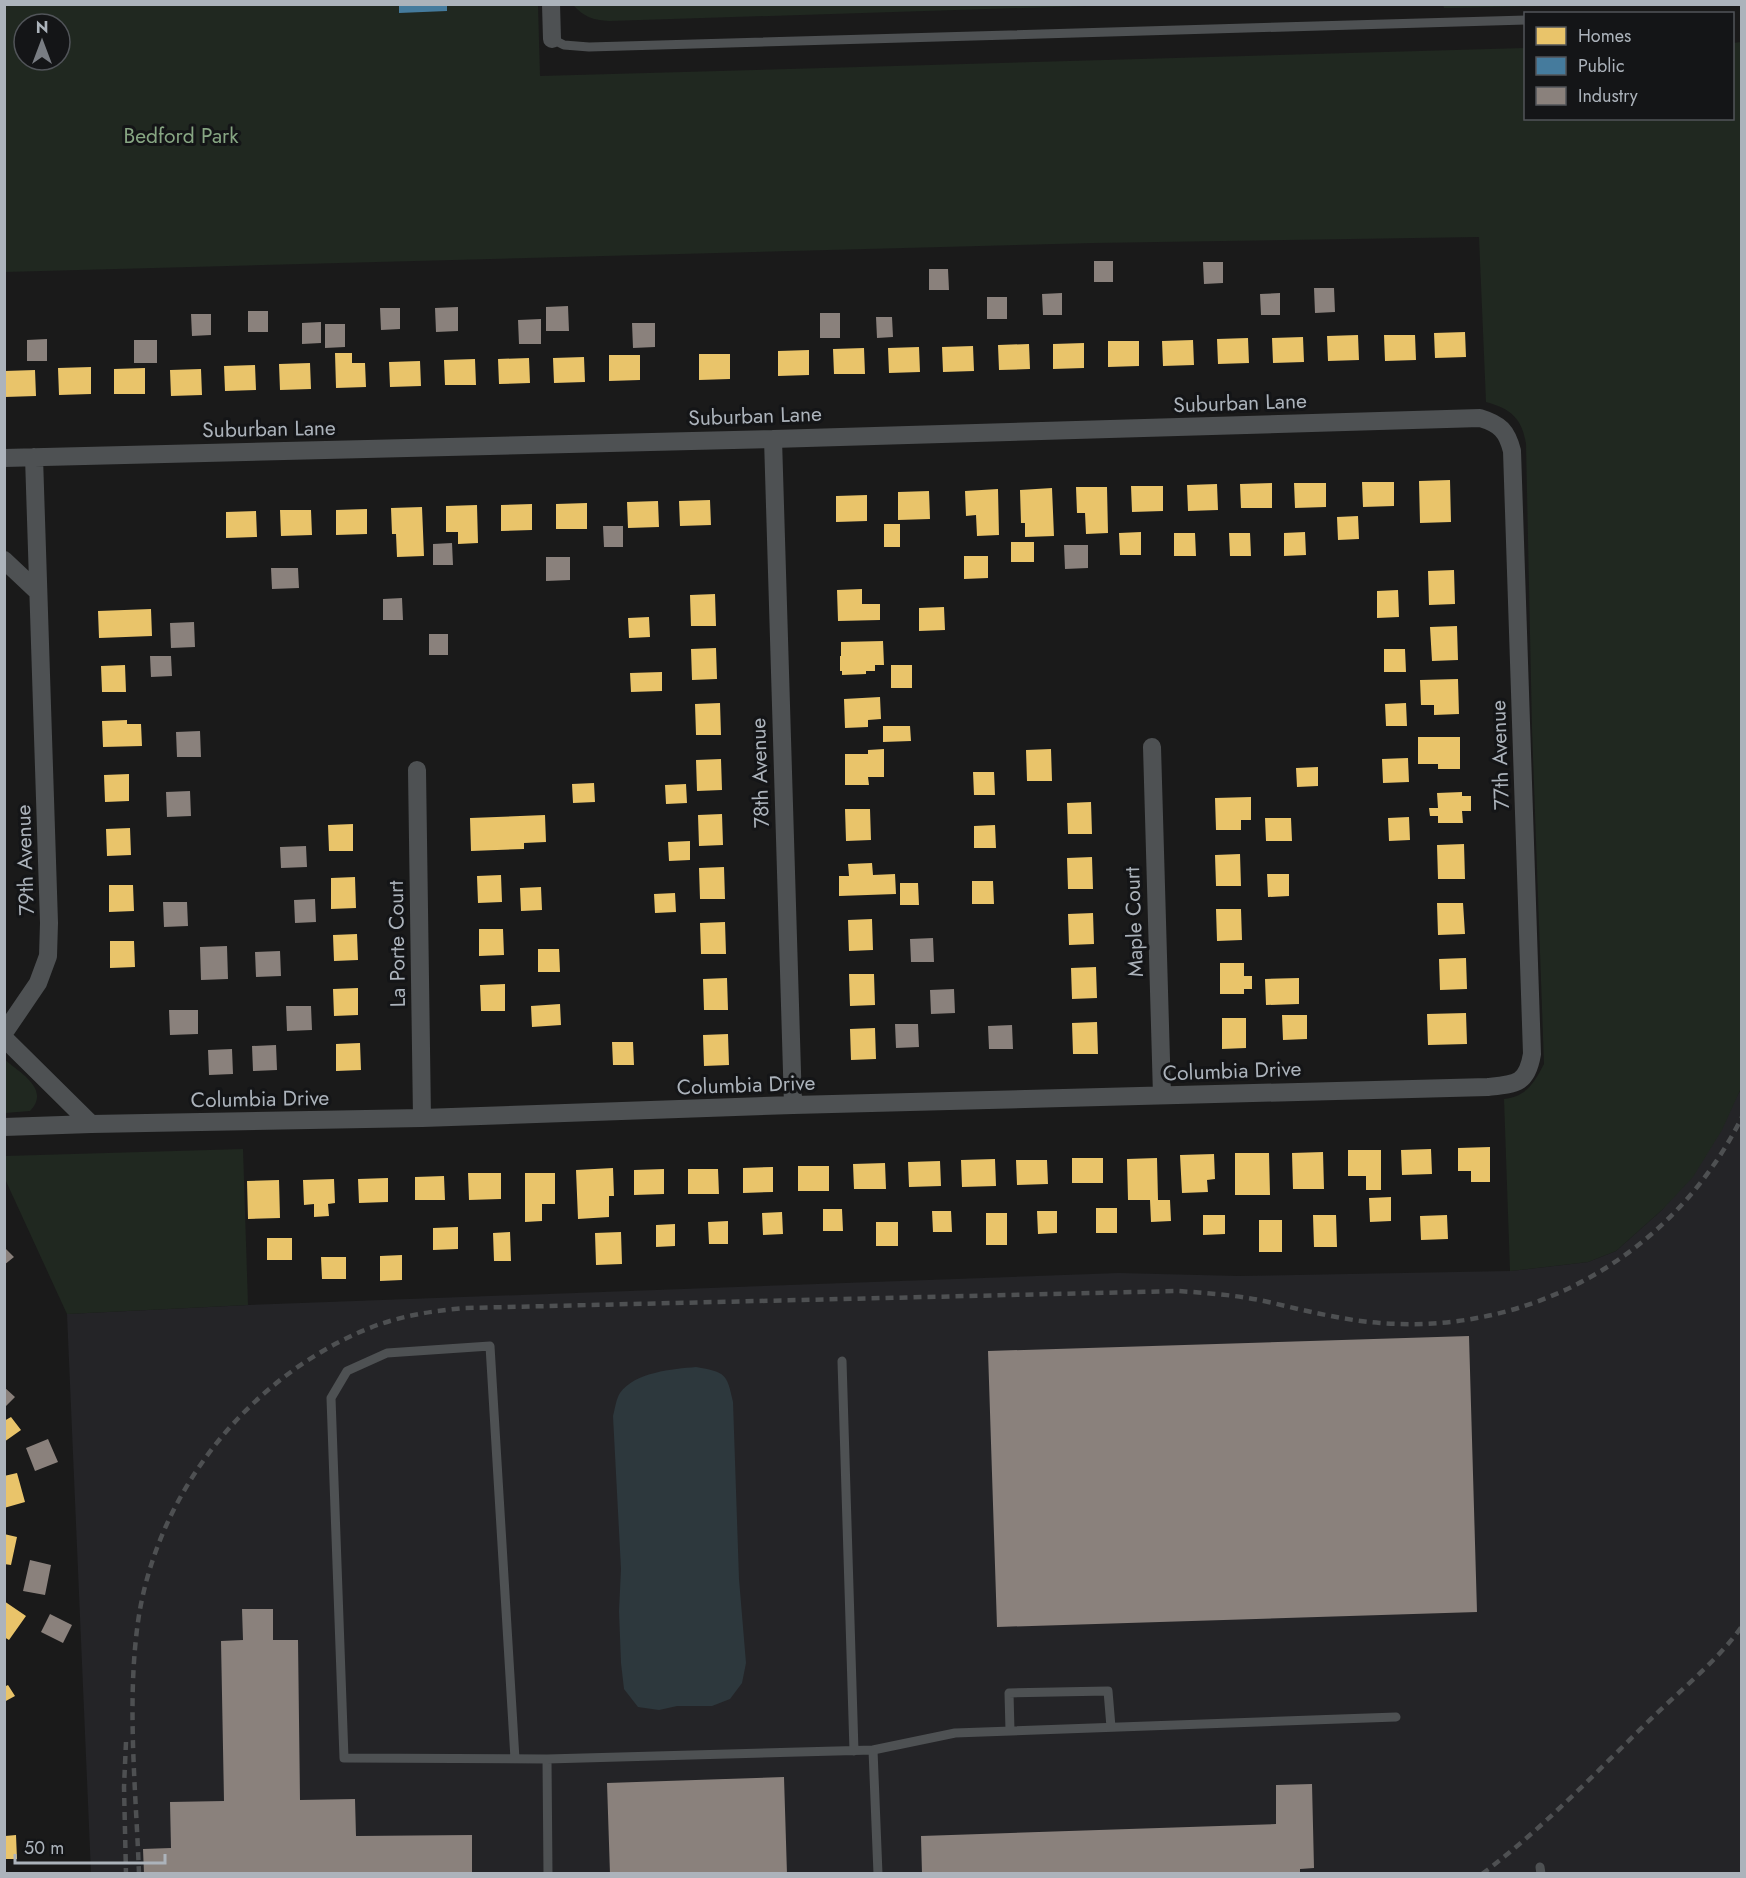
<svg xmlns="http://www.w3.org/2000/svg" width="1746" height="1878" font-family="Jost,sans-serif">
  <rect width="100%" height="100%" fill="#1a1a1a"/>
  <path fill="#242427" d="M1741 1086V1873H91L67 1314 248 1305 1119 1273 1238 1276 1510 1271 1588 1262 1616 1251 1663 1209 1740 1091Z"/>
  <path fill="#202820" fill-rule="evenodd" d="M1443 4H1592V5L1444 8Z
    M4 5H538L540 76 1525 48 1526 118H1732L1733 43 1741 42 1742 1086 1722 1130 1693 1177 1663 1209 1616 1251 1588 1262 1510 1271 1504 1099C1527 1096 1534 1083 1544 1064L1532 729 1526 444C1522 418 1511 409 1486 402L1479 237 1094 243 5 272ZM24 24H60V60H24Z
    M573 5H1117L609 21C593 20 584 17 573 5Z
    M4 1059C20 1073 51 1089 30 1111L5 1113Z
    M243 1149 248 1305 67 1314 5 1179V1156Z"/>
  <path fill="#2d383d" d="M696 1367C726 1372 727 1374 733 1402L739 1579 746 1663 742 1683 730 1699 712 1706H677L659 1710 638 1707 624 1689 621 1663 619 1611 621 1569 613 1416C615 1409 616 1399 620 1393 635 1372 673 1369 696 1367Z"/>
  <path fill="#e9c46a" d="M1465 332 1466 357 1435 358 1434 333Z
    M1358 335 1359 360 1328 361 1327 336Z
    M1384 335H1415L1416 360 1385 361Z
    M1303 337 1304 362 1273 363 1272 338Z
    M1248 338 1249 363 1218 364 1217 339Z
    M1193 340 1194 365 1163 366 1162 341Z
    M1108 341H1139V366L1108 367Z
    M1084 343V368L1053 369V344Z
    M1029 344 1030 369 999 370 998 345Z
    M973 346 974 371 943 372 942 347Z
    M919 347 920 372 889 373 888 348Z
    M864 348 865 374H834L833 349Z
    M809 350V375L778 376V351Z
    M335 353H352V363H365L366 387 336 388Z
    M699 354H730V379L699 380Z
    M609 355H640V380L609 381Z
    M584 357 585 382 554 383 553 358Z
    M529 358 530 383 499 384 498 359Z
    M475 359 476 385H445L444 360Z
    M420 361 421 386 390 387 389 362Z
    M310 363 311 389 280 390 279 364Z
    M255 365 256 390 225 391 224 366Z
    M91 367V394L59 395 58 368Z
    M145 368V394H114V369Z
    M201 369 202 395 171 396 170 370Z
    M35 370 36 396 5 397 4 371Z
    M1450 480 1451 522 1420 523 1419 481Z
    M1362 482H1394V506L1363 507Z
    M1272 483V508H1241L1240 484Z
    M1294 483H1326V507L1295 508Z
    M1217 484 1218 510 1188 511 1187 485Z
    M1131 486H1163V511L1132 512Z
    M1076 487H1107L1108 533 1086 534 1085 513H1077Z
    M1052 488 1054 536 1025 537V523H1021L1020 490Z
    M998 489 999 535 977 536 976 515 966 516 965 491Z
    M929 491 930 519 898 520V492Z
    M867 495V521L836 522V496Z
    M710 500 711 525 680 526 679 501Z
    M658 501 659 527 628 528 627 502Z
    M587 503V529H556V504Z
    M532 504V530L501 531V505Z
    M477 505 478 543 458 544V532H446V506Z
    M422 507 424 556 397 557 396 534H392L391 508Z
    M367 509V534L336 535V510Z
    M280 510H311L312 535 281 536Z
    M256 511 257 537 226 538V512Z
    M1358 516 1359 539 1338 540 1337 517Z
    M884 524H900V547H884Z
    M1141 532V555H1120L1119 533Z
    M1305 532 1306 555 1284 556V533Z
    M1174 533H1195L1196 556H1174Z
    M1229 533H1250L1251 556H1230Z
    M1011 542H1034V562H1011Z
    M964 556H988V578L964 579Z
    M1454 570 1455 604 1429 605 1428 571Z
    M862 589V604H880V620L838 621 837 590Z
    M1398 590 1399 617 1377 618V591Z
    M715 594 716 626H691L690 595Z
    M944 607 945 630 919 631V608Z
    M151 609 152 636 99 638 98 611Z
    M649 617 650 637 629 638 628 618Z
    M1457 626 1458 660 1432 661 1430 627Z
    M883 641 884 665H875V671H866V674L842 675V671H840V656H841V642Z
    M716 648 717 679 692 680 691 649Z
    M1384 649H1405L1406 672H1384Z
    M125 665 126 692H102L101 666Z
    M891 665H912V688H891Z
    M662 672V691L631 692 630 673Z
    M1458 679 1459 714 1434 715V705H1421L1420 680Z
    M880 697 881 719 868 720V727L845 728 844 699Z
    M720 703 721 735H696L695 704Z
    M1406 703 1407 726H1386L1385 704Z
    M127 720V724H141L142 746 103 747 102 721Z
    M883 726H910L911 741 883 742Z
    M1418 737H1460V769H1438V764H1418Z
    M884 749V777H868L869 785H845V754H868V750Z
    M1051 749 1052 781H1027L1026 750Z
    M1408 758 1409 782 1383 783 1382 759Z
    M721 759 722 790 697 791 696 760Z
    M1318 767V786L1297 787 1296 768Z
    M973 772H994L995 795H974Z
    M129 774V801L105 802 104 775Z
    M594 783 595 802 573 803 572 784Z
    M686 784 687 803 666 804 665 785Z
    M1462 792V796H1471V811H1462L1463 823H1438V816H1430L1429 808H1438L1437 793Z
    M1251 797V820H1241V830H1216L1215 798Z
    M1091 802 1092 834H1068L1067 803Z
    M845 809H870L871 840 846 841Z
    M722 814 723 845 699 846 698 815Z
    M545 815 546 842 524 843V849L471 851 470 818Z
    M1409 817 1410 840 1389 841 1388 818Z
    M1265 818H1291L1292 841H1266Z
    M353 824V851H329L328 825Z
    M995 825 996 848H974V826Z
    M130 828 131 855 107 856 106 829Z
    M690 841V860L669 861 668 842Z
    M1464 844 1465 879H1438L1437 845Z
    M1240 854 1241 886H1216L1215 855Z
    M1092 857 1093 889H1068L1067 858Z
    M872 863 873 875 895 874 896 894 839 896V876H849L848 864Z
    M724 867 725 899H700L699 868Z
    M1267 874H1289V896L1268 897Z
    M501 875 502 902 478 903 477 876Z
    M355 877 356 908 331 909V878Z
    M972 881H993L994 904H972Z
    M900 883H918L919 905H900Z
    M109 885H133L134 911 109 912Z
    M541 887 542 910 521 911 520 888Z
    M675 893 676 912 655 913 654 894Z
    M1437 903H1463L1465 934 1438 935Z
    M1216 909H1241L1242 940 1217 941Z
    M1093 913 1094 944 1069 945 1068 914Z
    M872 919 873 950 849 951 848 920Z
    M725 922 726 954H701L700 923Z
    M479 929H503L504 955 479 956Z
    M357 934 358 960 334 961 333 935Z
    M110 941H134L135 967 110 968Z
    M538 949H559L560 972H538Z
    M1466 958 1467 989 1440 990 1439 959Z
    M1220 963H1244V976H1252V989H1244V994H1220Z
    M1096 967 1097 998 1072 999 1071 968Z
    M849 974H874L875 1005 850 1006Z
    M727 978 728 1010H704L703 979Z
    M1299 978V1004L1266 1005 1265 979Z
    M505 984V1011H481L480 985Z
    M358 988V1015L334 1016 333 989Z
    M560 1004 561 1025 532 1027 531 1006Z
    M1466 1013 1467 1044 1428 1045 1427 1014Z
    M1282 1015H1307V1039L1283 1040Z
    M1222 1018H1246V1048L1222 1049Z
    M1097 1022 1098 1054H1073L1072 1023Z
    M875 1028 876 1059 851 1060 850 1029Z
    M728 1034 729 1065 704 1066 703 1035Z
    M612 1042H633L634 1065H613Z
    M360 1043 361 1070 336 1071V1044Z
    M1490 1147V1182H1471V1171H1458V1148Z
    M1431 1149 1432 1174 1402 1175 1401 1150Z
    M1348 1150H1381V1190H1366V1176H1348Z
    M1323 1152 1324 1189H1293L1292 1153Z
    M1235 1153H1269L1270 1195H1235Z
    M1214 1154 1215 1179 1207 1180 1208 1192 1182 1193 1180 1155Z
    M1072 1158H1103V1183H1072Z
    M1157 1158 1158 1200H1170L1171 1221 1151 1222 1150 1200H1128L1127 1159Z
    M995 1159 996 1186 962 1187 961 1160Z
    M1016 1160H1047L1048 1184 1017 1185Z
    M940 1161 941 1186 909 1187 908 1162Z
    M885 1163 886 1189H854L853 1164Z
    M798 1166H829V1191H798Z
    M773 1167V1192L743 1193V1168Z
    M613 1168 614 1196H609V1217L578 1219 576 1170Z
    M664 1169V1194L634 1195V1170Z
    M688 1169H718L719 1194H688Z
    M468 1173H501V1199L469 1200Z
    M525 1173H555V1204H542V1221L525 1222Z
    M444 1176 445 1200H415V1177Z
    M388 1178V1202L359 1203 358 1179Z
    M334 1179 335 1203 328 1204 329 1216 314 1217V1204L304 1205 303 1180Z
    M279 1180 280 1218 248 1219 247 1181Z
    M1391 1197V1221L1370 1222 1369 1198Z
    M1096 1208H1117V1233H1096Z
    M823 1209H842L843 1231H823Z
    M932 1211H951L952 1232H933Z
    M1037 1211H1057V1233L1038 1234Z
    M782 1212 783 1234 763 1235 762 1213Z
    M986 1213H1007V1245H986Z
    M1203 1215H1225V1234L1203 1235Z
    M1313 1215H1336L1337 1247H1314Z
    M1447 1215 1448 1239 1421 1240 1420 1216Z
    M1259 1220H1282V1252H1259Z
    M728 1221V1244H709L708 1222Z
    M876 1222H898V1246H876Z
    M675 1224V1246L656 1247V1225Z
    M458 1227V1249L433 1250V1228Z
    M510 1232 511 1261H494L493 1233Z
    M621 1232 622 1264 596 1265 595 1233Z
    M267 1238H292V1260H267Z
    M402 1255V1280L380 1281V1256Z
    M321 1257H346V1279H322Z
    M11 1417 21 1430 4 1442V1421Z
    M17 1473 25 1502 4 1508V1476Z
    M4 1534 17 1537 11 1565 4 1564Z
    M4 1601 26 1616 9 1640 4 1637Z
    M8 1685 15 1696 4 1702V1687Z
    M16 1835 17 1859H5V1836Z"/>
  <path fill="#457b9d" d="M399 4H447V11L399 13Z"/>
  <path fill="#8a817c" d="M1094 261H1113V282H1094Z
    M1203 262H1223V283L1204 284Z
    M929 269H948L949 290H929Z
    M1314 288H1334L1335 312 1315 313Z
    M1062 293V315H1043L1042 294Z
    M1280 293V315H1261L1260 294Z
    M987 297H1007V319H987Z
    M568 306 569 331H546V307Z
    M458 307V331L436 332 435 308Z
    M380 308H400V329L381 330Z
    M248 311H268V332H248Z
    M820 313H840V338H820Z
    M191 314H211V335L192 336Z
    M876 317H892L893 337 877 338Z
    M541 319V344H519L518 320Z
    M321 322V343L302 344V323Z
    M632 323H655V347L633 348Z
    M325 324H345V347L325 348Z
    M47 339V361H27V340Z
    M134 340H157V363H134Z
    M603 526H623V547H604Z
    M452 543 453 565H433V544Z
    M1064 545H1088V568L1065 569Z
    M546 557H570V580L546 581Z
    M271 568H298L299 588 272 589Z
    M402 598 403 620H383V599Z
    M194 622 195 647 171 648 170 623Z
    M429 634H448V655H429Z
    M150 656H171L172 676 151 677Z
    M200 731 201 757H177L176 732Z
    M190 791 191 816 167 817 166 792Z
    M306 846 307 867 281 868 280 847Z
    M315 899 316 922 295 923 294 900Z
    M163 902H187L188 926 164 927Z
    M933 938 934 962H911L910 939Z
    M227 946 228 979 201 980 200 947Z
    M280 951 281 976 256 977 255 952Z
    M954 989 955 1013 931 1014 930 990Z
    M286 1006H311L312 1030 287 1031Z
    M169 1010H198V1034L170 1035Z
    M895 1024H918L919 1047 896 1048Z
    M1012 1025 1013 1049H989L988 1026Z
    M276 1045 277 1070 253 1071 252 1046Z
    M232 1049 233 1074 209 1075 208 1050Z
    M4 1247 14 1257 4 1265Z
    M1469 1336 1477 1612 997 1627 988 1351Z
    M4 1387 15 1397 4 1408Z
    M48 1439 58 1462 35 1471 26 1448Z
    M30 1560 51 1565 45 1595 23 1591Z
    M242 1609H273V1640H298L300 1800 355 1799 356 1836 472 1835V1874H144L143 1849 171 1848 170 1802 224 1801 221 1641 243 1640Z
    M50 1614 72 1625 63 1643 41 1632Z
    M784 1777 787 1874H610L607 1783Z
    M1312 1784 1314 1868 1300 1869V1874H922L921 1836 1276 1824V1785Z"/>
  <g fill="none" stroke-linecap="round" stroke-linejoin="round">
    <path stroke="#4e5153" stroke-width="9" d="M552 39 564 45 589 47 1526 20
      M842 1361 854 1751
      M1010 1731 1009 1693 1108 1691 1111 1727
      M873 1750 955 1733 1396 1717
      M515 1759 490 1346 387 1353 347 1371 331 1398 344 1758 547 1759 873 1750 878 1874
      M547 1759 548 1874
      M1540 1867 1541 1874"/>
    <path stroke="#4e5153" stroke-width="18" d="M551 4 552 39
      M773 439 793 1105
      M4 458 773 439 1480 418C1500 424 1507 431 1512 451L1532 1054C1527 1084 1516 1084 1488 1087L793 1105 422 1118 91 1124 4 1038
      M4 560 38 592
      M1152 747 1162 1095
      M417 770 422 1118
      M4 1033 38 983 48 956 49 923 34 457
      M4 1127 91 1124"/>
    <path stroke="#4e5052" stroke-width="4.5" stroke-dasharray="8 6" stroke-linecap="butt" d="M126 1742 124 1787 126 1874
      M139 1874C136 1789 126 1699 139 1615 160 1489 249 1378 367 1329 399 1316 431 1311 465 1308L1178 1291C1207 1293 1236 1295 1264 1301 1303 1310 1341 1320 1380 1323 1532 1335 1674 1254 1742 1117
      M1482 1874C1545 1827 1599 1769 1655 1715 1681 1690 1722 1656 1742 1626"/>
  </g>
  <g text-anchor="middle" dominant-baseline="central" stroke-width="6" stroke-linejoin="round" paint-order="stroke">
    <g font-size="21" fill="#87a683" stroke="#141517">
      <text x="181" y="136">Bedford Park</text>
    </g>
    <g font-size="21" fill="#acb3bb" stroke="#141517">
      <text transform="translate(1240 403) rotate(-2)">Suburban Lane</text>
      <text transform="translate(755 416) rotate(-2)">Suburban Lane</text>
      <text transform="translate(269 429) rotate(-1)">Suburban Lane</text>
      <text transform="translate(1500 755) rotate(-92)">77th Avenue</text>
      <text transform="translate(760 773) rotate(-92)">78th Avenue</text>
      <text transform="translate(25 860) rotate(-92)">79th Avenue</text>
      <text transform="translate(1134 922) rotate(-92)">Maple Court</text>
      <text transform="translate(397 944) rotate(-91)">La Porte Court</text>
      <text transform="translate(1232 1071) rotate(-2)">Columbia Drive</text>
      <text transform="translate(746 1085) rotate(-2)">Columbia Drive</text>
      <text transform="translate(260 1099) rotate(-1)">Columbia Drive</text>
    </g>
  </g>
  <rect width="1746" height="1878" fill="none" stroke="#acb3bb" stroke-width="12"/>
  <rect x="1524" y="12" width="210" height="108" fill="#141517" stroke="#515459" stroke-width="1.5"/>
  <rect x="1536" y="27" width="30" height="18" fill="#e9c46a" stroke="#515459" stroke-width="1.5"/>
  <text x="1578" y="42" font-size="18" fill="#acb3bb">Homes</text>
  <rect x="1536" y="57" width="30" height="18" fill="#457b9d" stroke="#515459" stroke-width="1.5"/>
  <text x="1578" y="72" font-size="18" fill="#acb3bb">Public</text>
  <rect x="1536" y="87" width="30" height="18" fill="#8a817c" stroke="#515459" stroke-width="1.5"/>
  <text x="1578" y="102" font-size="18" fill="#acb3bb">Industry</text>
  <g transform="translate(42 42)"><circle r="28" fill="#141517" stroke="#515459" stroke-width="1.5"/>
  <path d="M0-4.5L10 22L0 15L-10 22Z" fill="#797d83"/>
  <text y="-9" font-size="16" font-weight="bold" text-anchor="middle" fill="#acb3bb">N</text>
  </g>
  <path d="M15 1854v9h150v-9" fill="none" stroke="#acb3bb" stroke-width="3"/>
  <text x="24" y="1854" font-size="18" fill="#acb3bb" stroke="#141517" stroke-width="4.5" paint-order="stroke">50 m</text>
</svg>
